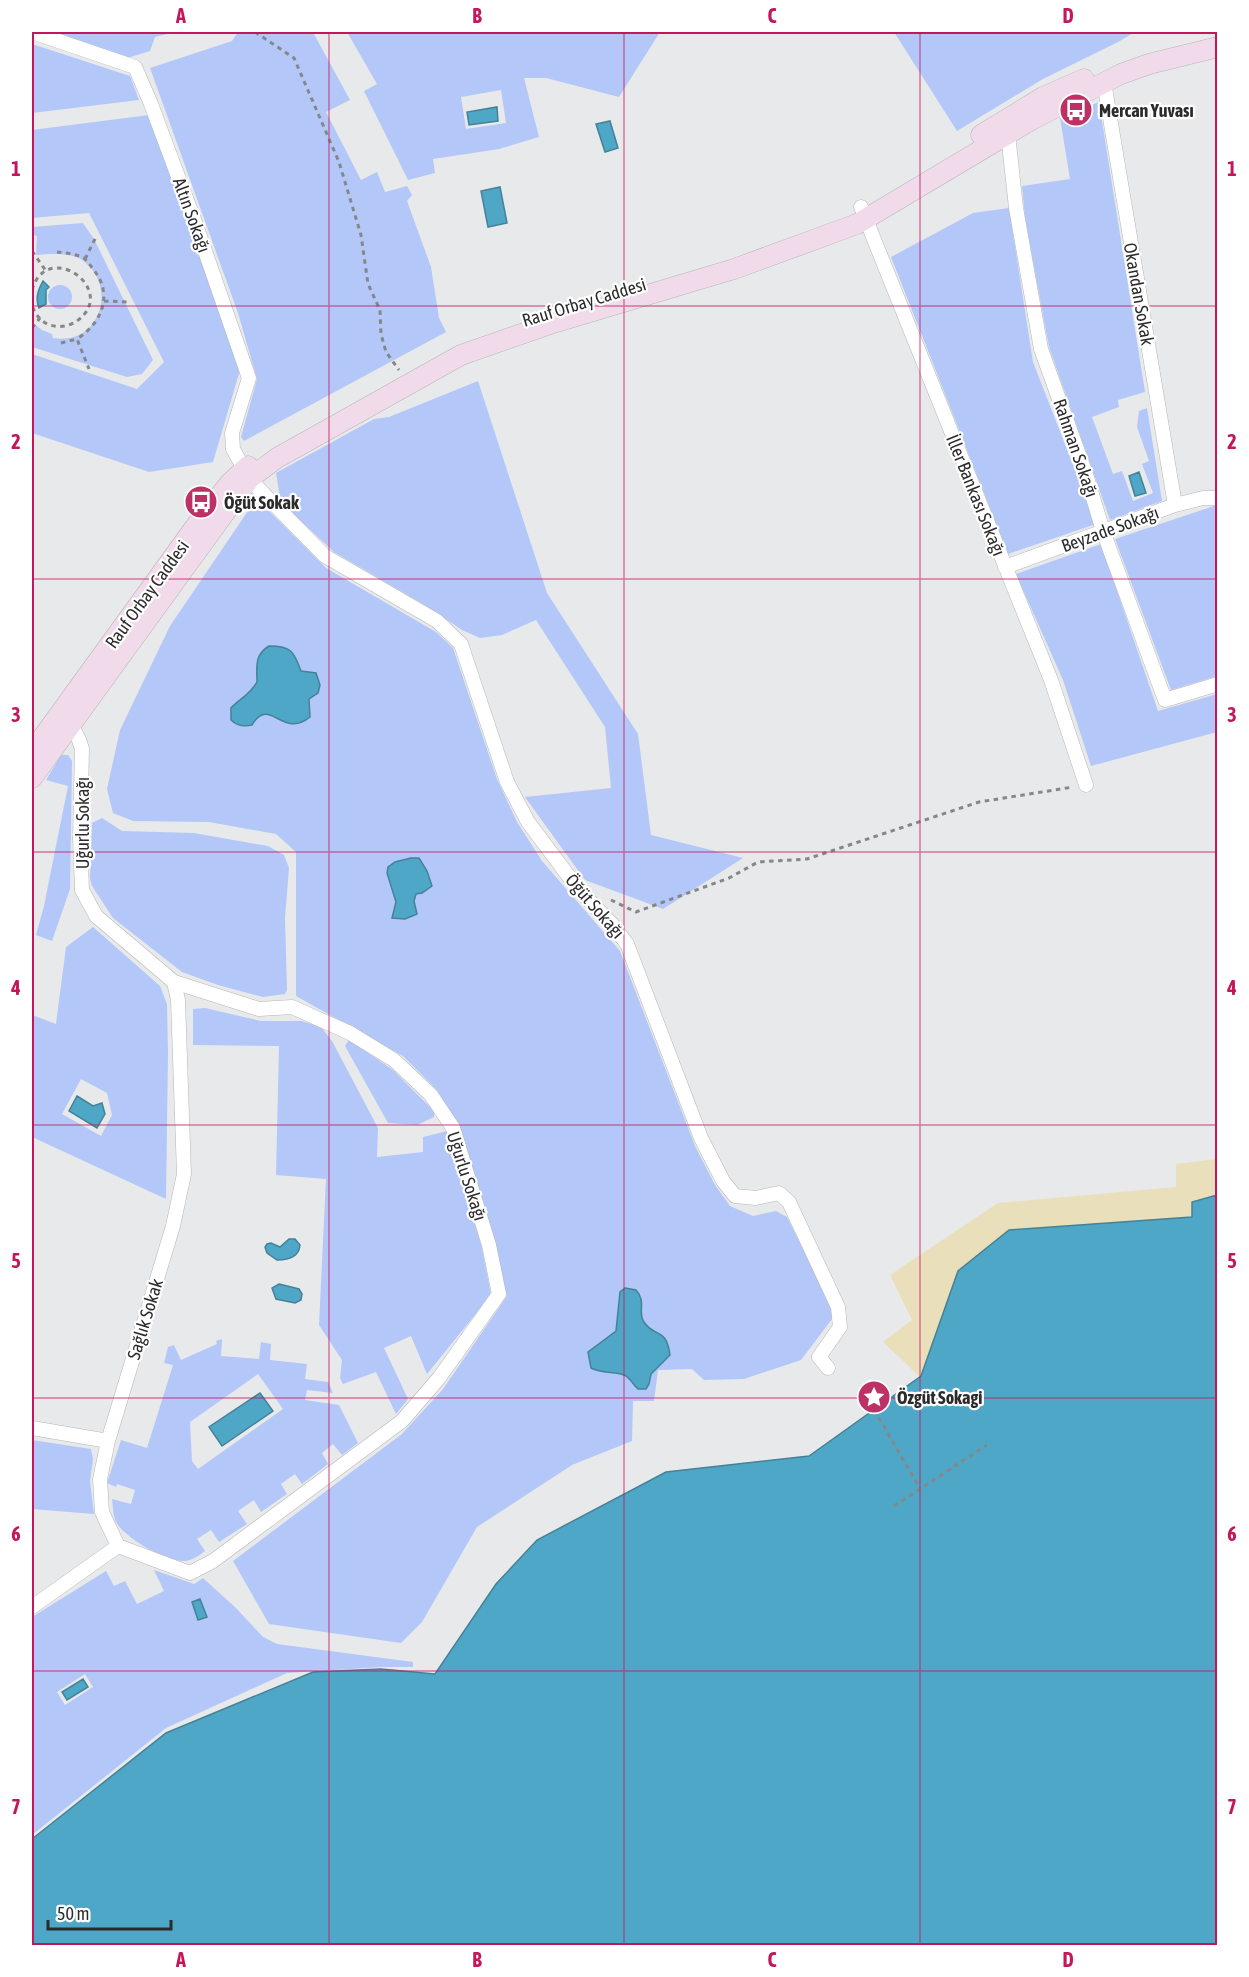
<svg xmlns="http://www.w3.org/2000/svg" width="1249" height="1977" font-family="'Asap Condensed',sans-serif">
  <rect width="100%" height="100%" fill="#e8e9ea"/>
  <path fill="#b3c7f9" fill-rule="evenodd" d="M54 32H176L155 37 150 51 124 59Z
    M238 32H318L314 34 350 100 326 112 361 180 377 172 385 192 407 186 412 195 407 201 431 267 439 318 446 332 244 441 241 437 257 379 238 313 150 68 232 41Z
    M347 32H660L619 97 546 78H524L539 137 499 149 433 159 435 173 408 180 364 91 377 84ZM501 90 506 123 466 129 461 97Z
    M894 32H1135L1118 42 1043 79 957 131Z
    M32 44 130 76 139 100 32 113Z
    M1099 102 1145 392 1118 400 1119 407 1092 417 1113 474 1122 471 1133 501 1153 493 1142 464 1149 461 1137 427 1139 411 1147 408 1162 501 1110 520 1049 347 1025 218 1022 186 1070 179 1060 118Z
    M149 115 240 370 213 462 149 472 32 433V354L137 389 164 362 89 213 32 218V130Z
    M1009 208 1033 362 1096 524 1008 554 891 257 973 213Z
    M83 223 94 239 153 360 142 374 127 377 32 347V322L42 330 52 334 53 338C100 346 119 286 82 260 70 252 50 254 36 255L37 236 32 235V227Z
    M48 297a12 12 0 1 1 24 0a12 12 0 1 1-24 0Z
    M478 381 547 593 638 734 651 835 743 858 663 909 585 880 525 797 611 788 605 727 536 620 502 635 480 638 462 630 428 607 334 552 288 509 280 497 276 473 374 419 389 417Z
    M1217 505V676L1171 690 1115 539Z
    M250 508 269 511 326 568 436 632 453 648 497 779 517 822 542 861 620 951 695 1146 715 1185 730 1206 753 1216 776 1211 787 1217 832 1308V1319L801 1360 744 1379 704 1380 692 1369 658 1370 654 1401H633L632 1441 572 1465 477 1527 422 1622 401 1643 269 1624 233 1561 402 1434 443 1389 507 1296 494 1245 459 1128 437 1090 403 1056 296 996V852L276 834 209 822 133 821 113 813 107 789 120 730 170 626Z
    M1101 544 1158 711 1217 694V732L1091 766 1063 680 1016 574Z
    M61 755H68L72 761 70 889 52 941 36 935 44 906 68 786 46 780Z
    M102 818 122 831 194 833 268 846 284 855 289 868 285 918 287 990 285 994 263 997 218 985 182 972 113 918 92 886 90 878 92 823Z
    M93 927 160 986 167 1004 168 1053 166 1199 32 1137V1015L56 1024 66 947ZM81 1079 107 1093 112 1115 101 1136 62 1114Z
    M205 1008 261 1021H301L321 1027 332 1041 378 1128 377 1157 423 1152V1137L447 1131 482 1248 491 1295 427 1374 411 1336 384 1348 408 1399 396 1414 376 1372 343 1384 340 1378 342 1360 319 1325 326 1179 276 1175 279 1046 193 1045V1009Z
    M349 1040 393 1070 434 1111V1117L417 1125 388 1123 345 1046Z
    M222 1339 221 1356 259 1359 261 1342 271 1344 270 1360 307 1364 305 1379 328 1382 333 1393 307 1390 305 1400 339 1405 358 1443 342 1455 333 1444 322 1453 328 1464 302 1484 295 1474 281 1484 287 1494 261 1512 254 1500 238 1511 247 1524 219 1542 211 1530 197 1539 205 1551C200 1555 191 1561 184 1561 165 1561 126 1539 116 1522 113 1516 113 1506 112 1499L131 1504 135 1490 117 1484 116 1487 107 1483 121 1440 147 1448 173 1365 164 1363 168 1347 174 1345 181 1360 217 1344 216 1341ZM258 1374 283 1409 198 1469 192 1461 190 1422Z
    M32 1440 91 1449 93 1459 90 1481 94 1514 32 1509Z
    M154 1570 194 1584 203 1578 236 1608 263 1637 277 1644 413 1662V1667H382L287 1673 166 1728 32 1835V1617L106 1571 114 1586 125 1581 137 1604 164 1591ZM85 1674 93 1687 65 1705 57 1692Z"/>
  <path fill="#e9dfba" d="M1217 1159V1210L935 1391 883 1342 912 1320 890 1275 998 1203 1176 1187V1164Z"/>
  <path fill="#4fa7c7" stroke="#448298" stroke-width="1.5" d="M497 107 498 121 469 125 467 112Z
    M610 121 618 148 605 152 596 124Z
    M500 187 507 223 488 227 481 191Z
    M43 281 49 287 46 290V304L39 308C35 298 38 290 43 281Z
    M1139 472 1146 493 1135 496 1129 476Z
    M269 646C292 646 294 652 301 671L316 673 320 685 318 693 309 699 310 717C282 740 270 695 252 725 243 727 237 726 231 720V708C240 698 249 696 257 682 257 667 254 655 269 646Z
    M411 858H419L427 871 432 886 422 893 416 894 414 901 417 914 405 919 392 918 396 902 387 873 388 867 395 862Z
    M77 1096 93 1106 102 1103 105 1114 97 1128 69 1111Z
    M1217 1195V1945H32V1839L166 1733 313 1672 381 1669 435 1674 496 1584 537 1540 666 1472 809 1456 921 1376 958 1271 1009 1230 1192 1217V1202Z
    M289 1239H295L300 1245C299 1257 288 1260 277 1260L267 1253 265 1247 267 1244 271 1243 280 1247Z
    M279 1284 299 1289 302 1294 301 1300 295 1303 276 1299 272 1288Z
    M625 1288 636 1290C647 1302 637 1312 644 1322 654 1338 666 1326 670 1355L651 1374 649 1384 646 1389H638C632 1384 631 1378 624 1375 615 1371 602 1374 591 1368L588 1352 616 1331 620 1292Z
    M260 1393 273 1411 222 1446 209 1427Z
    M200 1599 207 1617 198 1620 192 1602Z
    M83 1679 88 1687 67 1700 62 1692Z"/>
  <g fill="none" stroke-linecap="round" stroke-linejoin="round">
    <g stroke="#b6b6b8" stroke-width="15">
      <path id="street" d="M32 32 135 67 151 104 195 222 249 378 232 433 233 449 244 469 258 488 325 556 437 621 461 644 507 782 528 822 579 890 611 923 627 944 701 1138 723 1181 735 1196 756 1198 779 1193 789 1202 838 1307 840 1327 819 1357 828 1368
        M1104 82 1175 505
        M1008 134 1016 208 1041 349 1085 471 1103 531 1165 700 1218 684
        M861 207 1051 680 1086 785
        M1005 567 1175 505 1203 498H1218
        M65 721C75 728 79 738 82 749L80 838 82 890 96 916 174 982 259 1009 292 1007 350 1033 394 1060 431 1095 453 1128 489 1245 499 1294 439 1378 402 1421 213 1561 190 1573 118 1546
        M32 1428 108 1441
        M32 1607 118 1546 102 1512 100 1479 108 1441 173 1226 184 1174 178 1000 174 982"/>
    </g>
    <g stroke="#b6b6b8" stroke-width="21">
      <path id="secondary" d="M981 135 1043 97 1084 79
        M32 752 203 516 230 483 248 466
        M32 778 250 478 277 458 461 355 550 324 734 269 857 224 1033 119 1121 74 1149 64 1218 47"/>
    </g>
    <path stroke="#868788" stroke-width="3" stroke-dasharray="4.5 4.5" stroke-linecap="butt" d="M255 32 294 58 339 162 361 235 368 284 380 310 381 334 386 352 399 370
      M32 251 46 271
      M57 252C66 253 76 254 84 258 87 261 90 265 93 269 114 294 102 323 77 339
      M85 259 96 237
      M32 290C47 238 120 290 77 321 70 326 59 328 50 325 41 322 36 315 32 306
      M104 301 129 302
      M32 328 40 318
      M61 343 77 339 89 369
      M611 900 636 912 729 878 758 862 807 859 979 802 1073 787
      M874 1410 920 1488
      M894 1506 987 1445"/>
    <use href="#street" stroke="#fff" stroke-width="14"/>
    <use href="#secondary" stroke="#f1dbeb" stroke-width="20"/>
  </g>
  <path fill="none" stroke="#c2185b" stroke-width="1.5" stroke-opacity="0.55" d="M329 32V1946M624 32V1946M920 32V1946M32 306H1218M32 579H1218M32 852H1218M32 1125H1218M32 1398H1218M32 1671H1218"/>
  <defs>
    <g id="bus-disc" transform="scale(1.725)"><circle r="9.5" fill="#bd3166" stroke="#fff"/><path d="M-5-6H5V4H4V6H2V4H-2V6H-4V4H-5ZM-3.5-4V0h7V-4ZM-3.5 1.2v1.5H-2V1.2ZM2 1.2v1.5H3.5V1.2Z" fill="#fff"/></g>
    <g id="sight-disc" transform="scale(1.725)"><circle r="9.5" fill="#bd3166" stroke="#fff"/><path d="M0-6L1.8-2.2L6-1.7L2.9 1.2L3.7 5.4L0 3.3L-3.7 5.4L-2.9 1.2L-6-1.7L-1.8-2.2Z" fill="#fff"/></g>
  </defs>
  <g fill-rule="evenodd">
    <use href="#bus-disc" x="1076" y="110"/>
    <use href="#bus-disc" x="201" y="502"/>
    <use href="#sight-disc" x="874" y="1397"/>
  </g>
  <g text-anchor="middle" dominant-baseline="central" stroke-width="4.5" stroke-linejoin="round" paint-order="stroke">
    <g font-size="18" font-weight="bold" fill="#2b2b2c" stroke="#fff" text-anchor="start">
      <text x="1099" y="110">Mercan Yuvası</text>
      <text x="224" y="502">Öğüt Sokak</text>
      <text x="897" y="1397">Özgüt Sokagi</text>
    </g>
    <g font-size="18" fill="#2b2b2c" stroke="#fff">
      <text transform="translate(192 215) rotate(70)">Altın Sokağı</text>
      <text transform="translate(1139 294) rotate(80)">Okandan Sokak</text>
      <text transform="translate(584 302) rotate(-17)">Rauf Orbay Caddesi</text>
      <text transform="translate(1076 448) rotate(71)">Rahman Sokağı</text>
      <text transform="translate(976 495) rotate(68)">İller Bankası Sokağı</text>
      <text transform="translate(1110 529) rotate(-20)">Beyzade Sokağı</text>
      <text transform="translate(147 594) rotate(-54)">Rauf Orbay Caddesi</text>
      <text transform="translate(82 823) rotate(-90)">Uğurlu Sokağı</text>
      <text transform="translate(595 906) rotate(49)">Öğüt Sokağı</text>
      <text transform="translate(467 1176) rotate(72)">Uğurlu Sokağı</text>
      <text transform="translate(145 1319) rotate(-73)">Sağlık Sokak</text>
    </g>
  </g>
  <rect width="1249" height="1977" fill="none" stroke="#ffffff" stroke-width="66"/>
  <path d="M48 1920v9h123v-9" fill="none" stroke="#2b2b2c" stroke-width="3"/>
  <text x="57" y="1920" font-size="18" fill="#2b2b2c" stroke="#ffffff" stroke-width="4.5" paint-order="stroke">50 m</text>
  <rect x="33" y="33" width="1183" height="1911" fill="none" stroke="#c2185b" stroke-width="2"/>
  <g font-size="20" text-anchor="middle" font-weight="bold" fill="#c2185b">
    <text x="181" y="23">A</text>
    <text x="477" y="23">B</text>
    <text x="772" y="23">C</text>
    <text x="1068" y="23">D</text>
    <text x="16" y="176">1</text>
    <text x="1232" y="176">1</text>
    <text x="16" y="449">2</text>
    <text x="1232" y="449">2</text>
    <text x="16" y="722">3</text>
    <text x="1232" y="722">3</text>
    <text x="16" y="995">4</text>
    <text x="1232" y="995">4</text>
    <text x="16" y="1268">5</text>
    <text x="1232" y="1268">5</text>
    <text x="16" y="1541">6</text>
    <text x="1232" y="1541">6</text>
    <text x="16" y="1814">7</text>
    <text x="1232" y="1814">7</text>
    <text x="181" y="1967">A</text>
    <text x="477" y="1967">B</text>
    <text x="772" y="1967">C</text>
    <text x="1068" y="1967">D</text>
  </g>
</svg>
